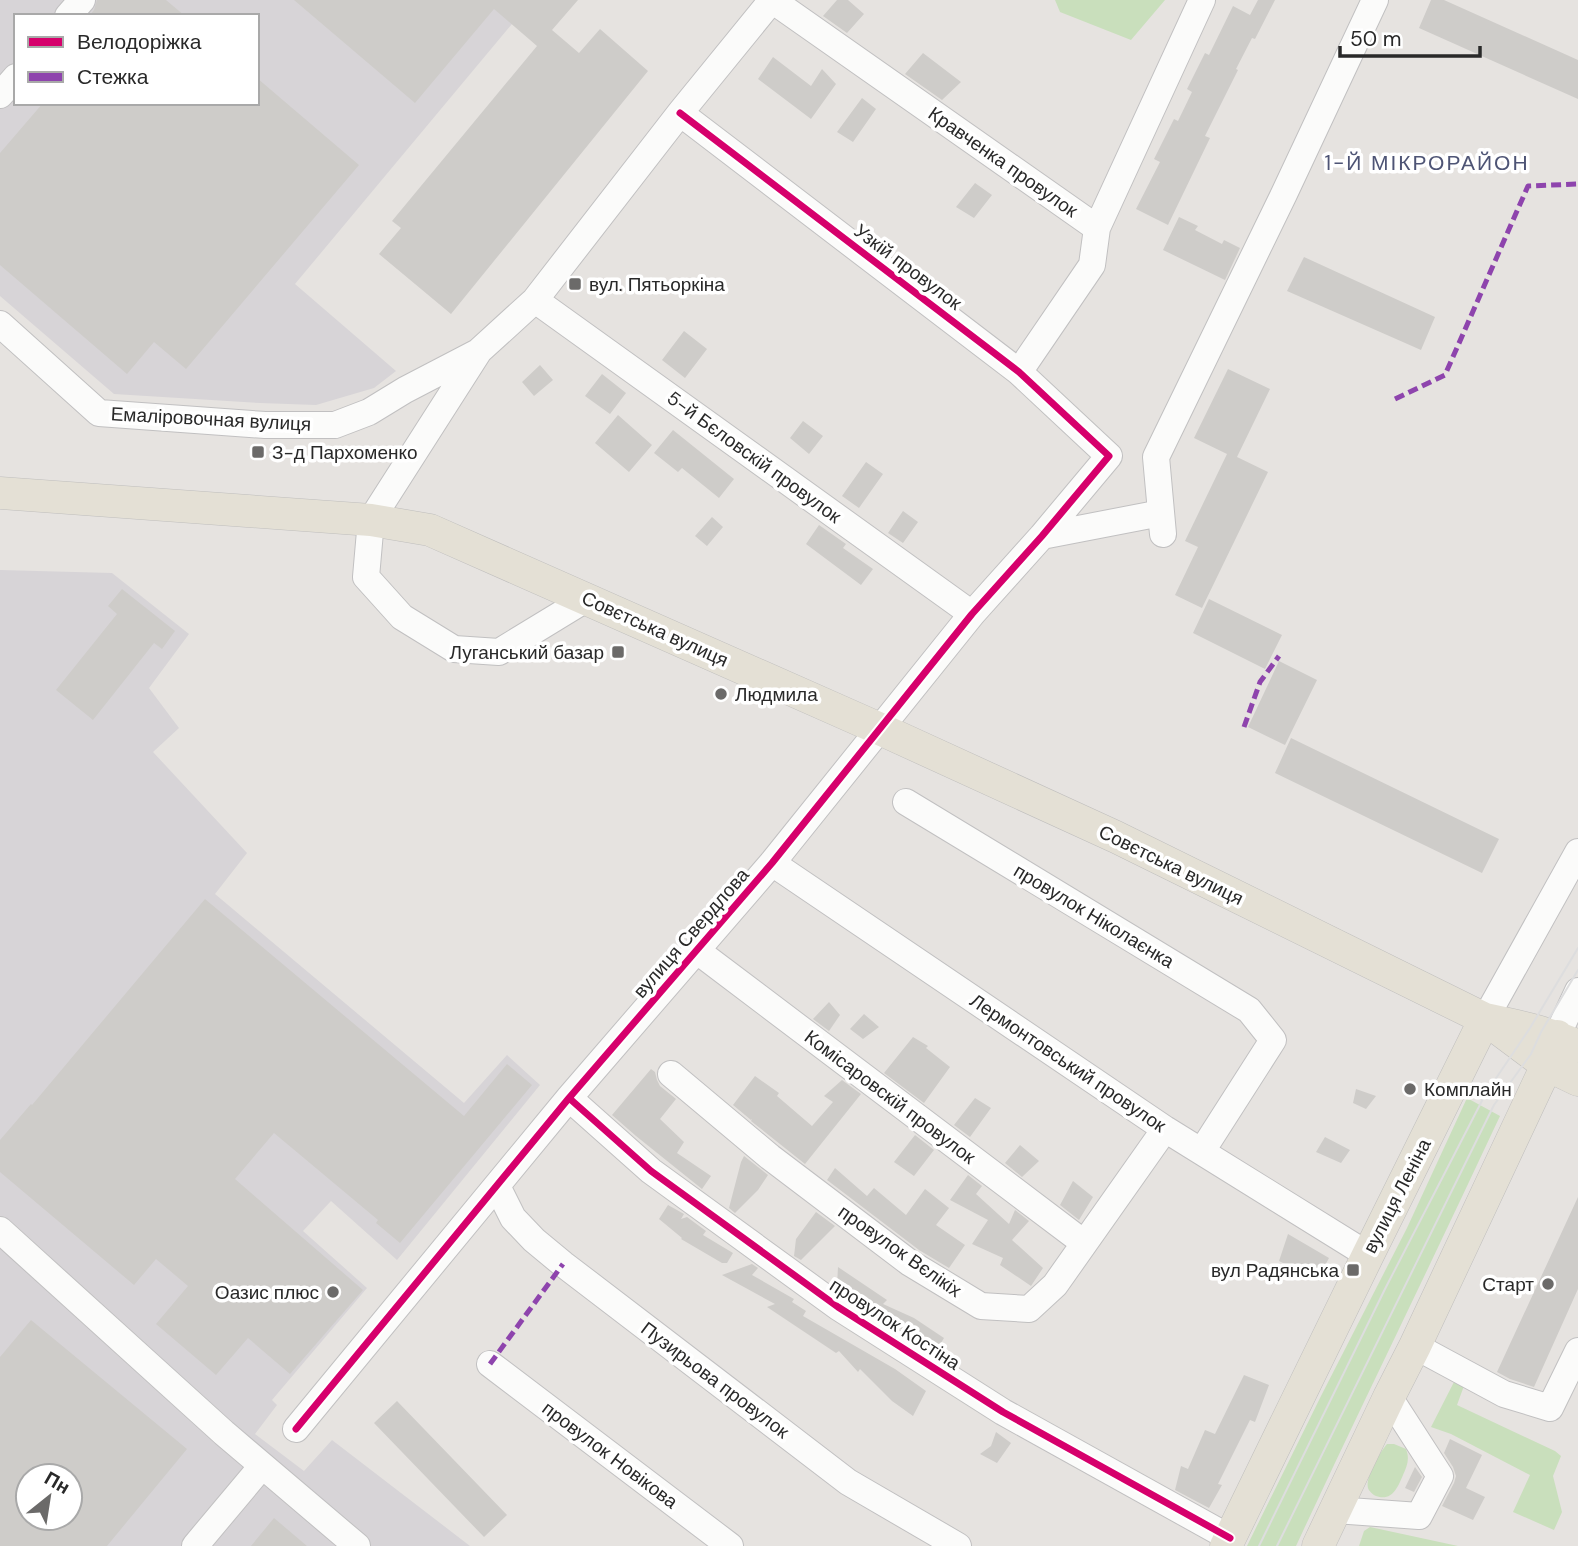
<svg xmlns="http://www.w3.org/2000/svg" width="1578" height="1546" font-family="'DM Sans',sans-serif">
  <rect width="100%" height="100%" fill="#e6e3e0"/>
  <path fill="#d7d4d7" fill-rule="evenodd" d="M0 0H532L295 284 396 371 374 388 316 405 260 403 114 394 0 296ZM16 16H257V103H16Z
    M0 570 112 573 189 634 149 688 179 728 153 752 247 853 215 894 464 1103 507 1055 540 1085 397 1260 331 1201 303 1231 367 1288 272 1400 277 1405 255 1434 304 1471 332 1440 470 1546H0ZM28 1476H70V1518H28Z"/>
  <path fill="#c9dfbc" d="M1055 0H1165L1131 40 1060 12Z
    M1467 1098 1500 1116C1433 1260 1363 1402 1296 1546H1247L1321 1396 1407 1228Z
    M1455 1380 1465 1383 1457 1405 1555 1451 1561 1456 1553 1476 1562 1512 1554 1530 1513 1512 1530 1475 1451 1434 1431 1427Z
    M1387 1444H1394L1406 1449C1410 1459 1407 1466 1403 1475 1398 1487 1392 1502 1376 1496 1373 1495 1369 1491 1368 1488 1365 1478 1380 1452 1387 1444Z
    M1370 1527 1458 1546H1359L1364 1531Z"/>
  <path fill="#ceccc9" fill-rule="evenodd" d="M97 0H166L185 16H89L94 10Z
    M294 0H578L552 30 579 53 600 29 648 71 451 314 379 254 401 228 392 221 537 46 494 9 415 103Z
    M837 0H848L864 14 847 33 823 16Z
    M1258 0H1275L1255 39 1252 38 1236 69 1238 70 1205 136 1210 138 1168 225 1136 209 1160 162 1154 159 1174 119 1178 121 1192 92 1187 89 1205 53 1209 55 1233 6 1250 15Z
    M1431 0H1444L1578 60V99L1419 28Z
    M923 53 961 82 942 100 905 74Z
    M773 57 811 86 822 69 836 84 811 119 758 79Z
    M257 78 359 165 186 369 154 342 127 374 0 265V153L43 103H257Z
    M862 98 876 109 853 142 837 132Z
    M975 183 992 195 974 218 956 207Z
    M1179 217 1198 226 1195 230 1222 244 1224 240 1240 248 1225 280 1163 250Z
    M1304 257 1435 317 1421 350 1287 291Z
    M684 331 707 349 685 378 662 360Z
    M540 365 553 380 534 396 522 382Z
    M1228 369 1270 389 1237 457 1268 472 1202 608 1175 595 1198 547 1185 541 1227 454 1194 438Z
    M602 374 626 393 610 414 585 396Z
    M618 415 652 445 629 472 595 443Z
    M803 421 823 436 809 454 790 438Z
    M673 430 734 479 719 498 682 468 678 472 654 453Z
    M866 462 883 474 859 508 842 496Z
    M903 511 918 522 903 543 888 533Z
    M712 517 723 527 707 546 695 536Z
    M819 525 846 544 843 548 873 569 861 585 806 544Z
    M122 589 175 631 162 649 154 643 93 720 56 690 117 614 108 606Z
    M1209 599 1282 635 1265 669 1193 633Z
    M1279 661 1317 680 1285 745 1248 727Z
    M1291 738 1499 839 1482 873 1275 773Z
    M205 899 464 1116 507 1064 532 1085 400 1243 376 1223 378 1220 274 1133 235 1179 363 1290 290 1374 248 1338 216 1375 156 1324 188 1286 156 1259 134 1285 0 1172V1140L31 1104 32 1105Z
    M829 1002 840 1015 829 1031 813 1019Z
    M864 1014 879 1027 863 1039 850 1029Z
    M913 1037 928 1046 926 1048 950 1067 924 1103 884 1073Z
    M651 1069 655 1072 657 1080 660 1086 676 1099 660 1119 684 1142 677 1153 711 1176 702 1189 636 1136 612 1115Z
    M755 1076 779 1093 777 1096 812 1126 833 1102 824 1096 842 1080 861 1094 805 1164 751 1121 752 1119 751 1120 733 1105Z
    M1356 1089 1376 1096 1366 1109 1353 1103Z
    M975 1098 991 1108 970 1137 954 1125Z
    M915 1135 934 1150 914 1176 894 1162Z
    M1325 1137 1350 1150 1341 1163 1316 1152Z
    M1020 1145 1039 1161 1022 1177 1005 1163Z
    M744 1156 768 1175 758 1190 735 1213 729 1208 741 1162Z
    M835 1168 867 1196 874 1188 906 1215 925 1189 949 1208 936 1225 965 1245 949 1268 919 1250 827 1180Z
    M968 1175 982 1186 976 1194 1009 1224 1015 1210 1029 1221 1012 1240 1043 1268 1031 1286 1000 1265 1003 1258 972 1244 988 1220 950 1200Z
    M1073 1181 1093 1197 1079 1220 1060 1205Z
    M1578 1197V1289L1534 1387 1510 1379 1497 1372Z
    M668 1205 684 1214 681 1219 687 1217 706 1231 703 1235 733 1253 727 1263H722L681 1239 682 1238 659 1219Z
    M816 1212 835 1226 801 1260 794 1256 796 1239Z
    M1288 1234 1329 1258 1317 1280 1279 1261Z
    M752 1264 758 1268 752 1275 794 1299 792 1302 806 1311 803 1316 895 1369 926 1391 913 1416 892 1401 860 1369 858 1372 839 1351 836 1353 767 1307 775 1304 722 1275Z
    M838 1267 887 1300 883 1304 914 1318 944 1338 936 1351 839 1289 837 1286Z
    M31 1320 187 1449 107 1546H0V1357ZM28 1476H70V1518H28Z
    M1244 1375 1269 1385 1255 1422 1250 1420 1218 1484 1222 1485 1209 1508 1175 1490 1181 1466 1188 1469 1205 1430 1215 1434Z
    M397 1401 507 1515 484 1537 374 1423Z
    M996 1432 1011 1443 997 1463 980 1454 991 1446Z
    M1450 1439 1482 1455 1466 1488 1485 1497 1473 1520 1442 1506 1454 1483 1456 1476 1453 1467 1444 1453Z
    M1415 1467 1422 1477 1414 1492 1405 1488Z
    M274 1518 307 1546H251Z"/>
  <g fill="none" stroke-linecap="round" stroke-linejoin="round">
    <g stroke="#c1c0c1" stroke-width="28">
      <path id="minor" d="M772 0 1097 228 1092 265 1019 372
        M68 16 82 0
        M0 95 16 77
        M1097 228 1202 0
        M535 300 972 614
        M0 324 99 413 265 425H335L369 412 405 390 478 352
        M1163 534 1156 457 1284 194 1375 0
        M1042 536 1161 513
        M586 599 499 652 454 649 402 617 366 577 371 520 479 351 535 300 680 113 772 0
        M906 802 1249 1010 1273 1040 1202 1151
        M772 863 1165 1129 1368 1255
        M696 950 1084 1243
        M1485 1019 1578 852
        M1557 1036 1578 991
        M671 1074 770 1157 910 1263 981 1306 1029 1309 1055 1285 1165 1129
        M569 1098 651 1171 838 1307 1003 1412 1230 1538
        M497 1186 513 1218 534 1240 563 1264 848 1482 958 1546
        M0 1230 224 1433 357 1546
        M1415 1346 1504 1394 1550 1408 1578 1351
        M490 1364 730 1546
        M296 1429 569 1098 772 863 972 614 1042 536 1109 456 1019 372 680 113
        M1335 1510 1419 1516 1440 1476 1389 1397
        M195 1546 262 1466"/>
    </g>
    <g stroke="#bfbebd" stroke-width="33">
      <path id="major" d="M0 493 371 520 430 530 880 729 1116 837 1485 1019C1518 1026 1548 1032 1578 1046
        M1492 1024 1547 1065 1578 1080
        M1226 1546 1368 1255 1485 1019
        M1318 1546 1389 1397 1415 1346 1547 1065 1557 1036"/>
    </g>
    <use href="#minor" stroke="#fbfbfa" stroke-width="26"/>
    <use href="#major" stroke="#e4e0d5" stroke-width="32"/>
    <path stroke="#ddddde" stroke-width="2" d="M1259 1546 1385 1289 1486 1093 1530 1028 1578 948
      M1277 1546 1494 1105 1531 1054 1541 1032 1578 970"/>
    <path stroke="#8e44ad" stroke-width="5" stroke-dasharray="10 5" stroke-linecap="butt" d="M1395 399 1445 375 1528 186 1578 184
      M1244 727 1260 682 1279 656
      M490 1364 563 1264"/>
    <g stroke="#fff" stroke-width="11">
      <path id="cycleway" d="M569 1098 651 1171 838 1307 1003 1412 1230 1538
        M296 1429 569 1098 772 863 972 614 1042 536 1109 456 1019 372 680 113"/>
    </g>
    <use href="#cycleway" stroke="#d6006c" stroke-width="7"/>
  </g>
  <g fill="#6b6a69" stroke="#fff" stroke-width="2.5">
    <rect x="568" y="277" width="14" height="14" rx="3.5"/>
    <rect x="251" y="445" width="14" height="14" rx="3.5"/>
    <rect x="611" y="645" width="14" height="14" rx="3.5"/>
    <circle cx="721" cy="694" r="7"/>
    <circle cx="1410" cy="1089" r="7"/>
    <rect x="1346" y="1263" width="14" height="14" rx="3.5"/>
    <circle cx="1548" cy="1284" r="7"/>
    <circle cx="333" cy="1292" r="7"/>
  </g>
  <g text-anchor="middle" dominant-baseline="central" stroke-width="7" stroke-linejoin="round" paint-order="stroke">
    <g font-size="19" fill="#292929" stroke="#fff">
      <text transform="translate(1003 162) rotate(35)">Кравченка провулок</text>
      <text transform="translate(908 267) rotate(37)">Узкій провулок</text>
      <text transform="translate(211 419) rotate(3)">Емаліровочная вулиця</text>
      <text transform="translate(754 457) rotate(36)">5-й Бєловскій провулок</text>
      <text transform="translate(655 629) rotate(24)">Совєтська вулиця</text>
      <text transform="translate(1171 865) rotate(26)">Совєтська вулиця</text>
      <text transform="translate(1094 916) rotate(31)">провулок Ніколаєнка</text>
      <text transform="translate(691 933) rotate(-49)">вулиця Свердлова</text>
      <text transform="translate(1068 1063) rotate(34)">Лермонтовський провулок</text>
      <text transform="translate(890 1097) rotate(37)">Комісаровскій провулок</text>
      <text transform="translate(1397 1196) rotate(-63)">вулиця Леніна</text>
      <text transform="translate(900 1251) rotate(35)">провулок Вєлікіх</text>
      <text transform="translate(895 1324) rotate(33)">провулок Костіна</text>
      <text transform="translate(715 1380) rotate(37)">Пузирьова провулок</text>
      <text transform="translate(610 1455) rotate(37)">провулок Новікова</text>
    </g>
    <g font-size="19" fill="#292929" stroke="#fff" text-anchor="start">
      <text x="589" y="284">вул. Пятьоркіна</text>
      <text x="272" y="452">З-д Пархоменко</text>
      <text x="604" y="652" text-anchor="end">Луганський базар</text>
      <text x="735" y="694">Людмила</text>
      <text x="1424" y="1089">Комплайн</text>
      <text x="1339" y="1270" text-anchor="end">вул Радянська</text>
      <text x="1534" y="1284" text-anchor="end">Старт</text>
      <text x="319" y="1292" text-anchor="end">Оазис плюс</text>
    </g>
    <g font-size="21" letter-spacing="2" fill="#4e5475" stroke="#fff">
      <text x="1427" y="163">1-Й МІКРОРАЙОН</text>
    </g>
  </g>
  <rect x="14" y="14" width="245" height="91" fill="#ffffff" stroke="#a9a9a9" stroke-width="2"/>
  <rect x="28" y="37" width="35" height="10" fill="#d6006c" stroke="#a9a9a9" stroke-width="2"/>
  <text x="77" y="49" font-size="21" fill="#292929">Велодоріжка</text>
  <rect x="28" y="72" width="35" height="10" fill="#8e44ad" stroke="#a9a9a9" stroke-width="2"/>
  <text x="77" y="84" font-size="21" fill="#292929">Стежка</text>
  <g transform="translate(49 1497) rotate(30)"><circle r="33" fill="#ffffff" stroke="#a9a9a9" stroke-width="2"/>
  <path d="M0-5L12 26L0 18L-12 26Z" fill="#6b6a69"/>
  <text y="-10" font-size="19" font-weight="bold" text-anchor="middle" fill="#292929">Пн</text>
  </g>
  <path d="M1340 46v10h140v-10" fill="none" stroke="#292929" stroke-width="3.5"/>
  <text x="1350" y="46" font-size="21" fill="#292929" stroke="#ffffff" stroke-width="5" paint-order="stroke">50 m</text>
</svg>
